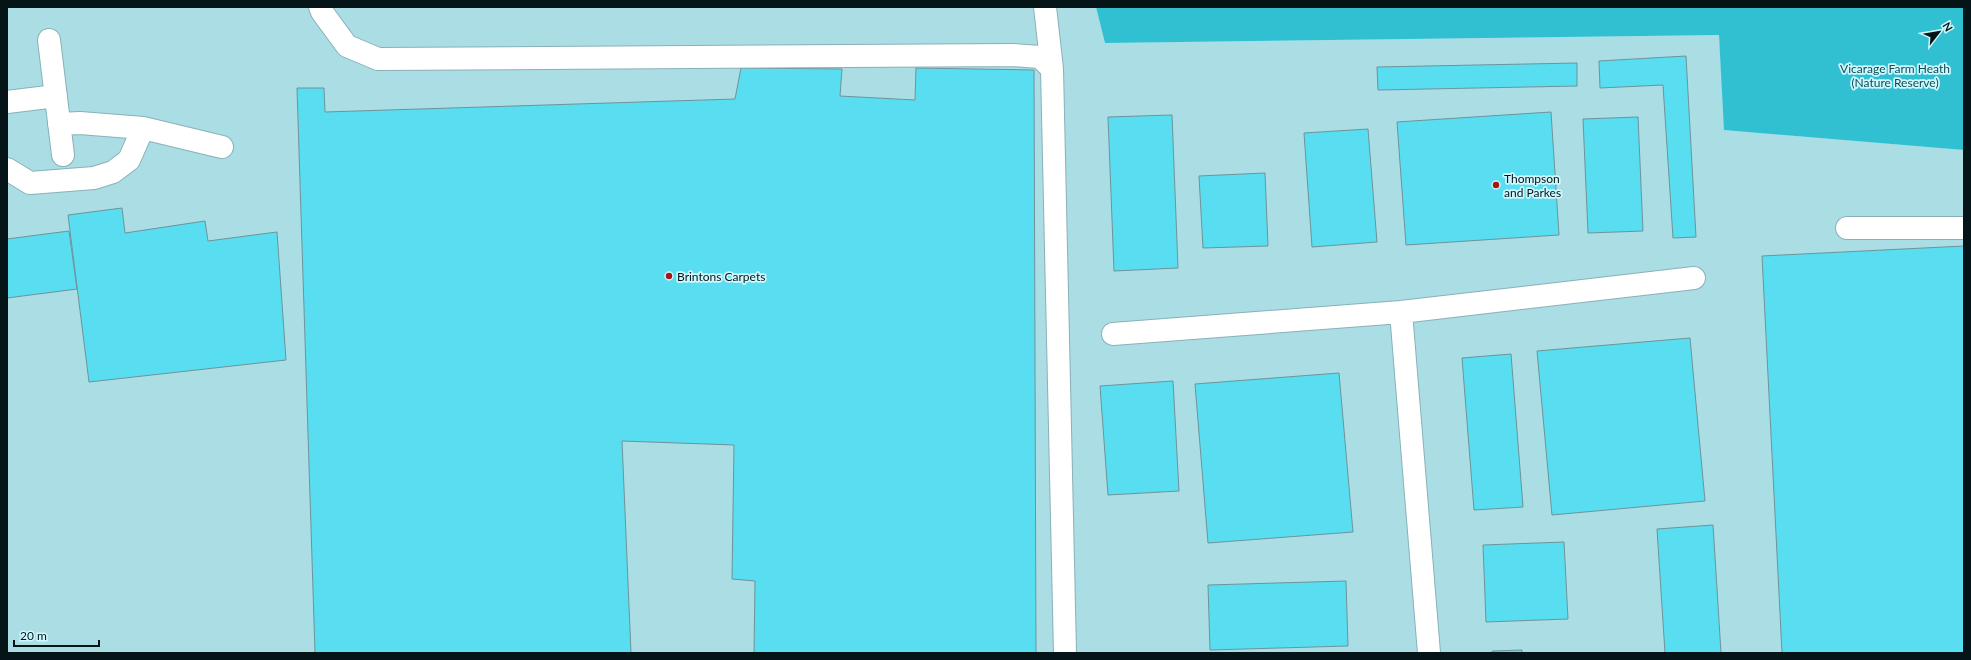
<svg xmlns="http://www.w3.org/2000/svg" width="1971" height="660" font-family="Lato,sans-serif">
  <rect width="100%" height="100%" fill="#c1ebf1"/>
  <path fill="#aadde4" d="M7 7H1096L1105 43 1719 35 1725 130 1964 150V653H7Z"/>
  <path fill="#30c0d2" d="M1096 7H1964V150L1724 130 1719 35 1105 43Z"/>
  <path fill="#58def0" stroke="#6d949a" d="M1686 56 1696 237 1673 238 1663 85 1600 88 1599 61Z
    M1577 63V86L1378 90 1377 67Z
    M741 68 842 69 840 96 915 100 916 68 1034 70 1036 653H754L755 581 732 579 734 445 622 441 631 653H315L297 88H324L325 112 735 99Z
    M1551 112 1559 235 1406 245 1397 122Z
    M1172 115 1178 268 1114 271 1108 117Z
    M1638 117 1643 231 1588 233 1583 119Z
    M1368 129 1377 242 1312 247 1304 133Z
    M1265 173 1268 246 1203 248 1199 176Z
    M122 208 125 233 205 221 208 241 277 232 286 360 89 382 68 215Z
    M69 231 77 289 7 298V239Z
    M1964 246V653H1782L1762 256Z
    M1690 338 1705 501 1552 515 1537 351Z
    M1511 354 1523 507 1474 510 1462 358Z
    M1339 373 1353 532 1208 543 1195 384Z
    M1173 381 1179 491 1108 495 1100 386Z
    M1713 525 1721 653H1665L1657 529Z
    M1564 542 1568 619 1486 622 1483 545Z
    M1346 581 1348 646 1210 650 1208 585Z
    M1522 650V653H1492V651Z"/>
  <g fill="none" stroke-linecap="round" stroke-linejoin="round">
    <g stroke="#89b1b8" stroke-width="24">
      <path id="minor" d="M320 7 322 12 347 46 378 59 1013 55 1040 57 1052 69
        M1045 7 1052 69 1065 653
        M49 40 63 155
        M7 102 56 96
        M143 128 222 147
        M7 169 30 183 94 178 113 172 129 160 143 128 80 123 59 124
        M1847 228H1964
        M1401 312 1429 653
        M1113 334 1401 312 1694 278"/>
    </g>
    <use href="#minor" stroke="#fff" stroke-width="22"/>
  </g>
  <g fill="#a91515" stroke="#cef8ff" stroke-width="1.5">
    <circle cx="1496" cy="185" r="4"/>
    <circle cx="669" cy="276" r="4"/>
  </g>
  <g text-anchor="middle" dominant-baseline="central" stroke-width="3.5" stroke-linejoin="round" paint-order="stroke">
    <g font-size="12" fill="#104b53" stroke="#cef8ff">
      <text x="1895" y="68">Vicarage Farm Heath<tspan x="1895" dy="14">(Nature Reserve)</tspan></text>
    </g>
    <g font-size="12" fill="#051517" stroke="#cef8ff" text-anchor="start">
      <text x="1504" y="178">Thompson<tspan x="1504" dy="14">and Parkes</tspan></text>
      <text x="677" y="276">Brintons Carpets</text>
    </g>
  </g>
  <rect width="1971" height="660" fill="none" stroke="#051517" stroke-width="16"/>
  <g transform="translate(1939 32) rotate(59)" stroke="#cef8ff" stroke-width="3" paint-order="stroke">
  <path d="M0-3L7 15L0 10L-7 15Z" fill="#051517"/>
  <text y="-6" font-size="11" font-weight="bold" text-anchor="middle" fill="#051517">N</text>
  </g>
  <path d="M14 640v6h85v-6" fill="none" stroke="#051517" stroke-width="2"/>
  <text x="20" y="640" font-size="12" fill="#051517" stroke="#cef8ff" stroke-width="3" paint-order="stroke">20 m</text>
</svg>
